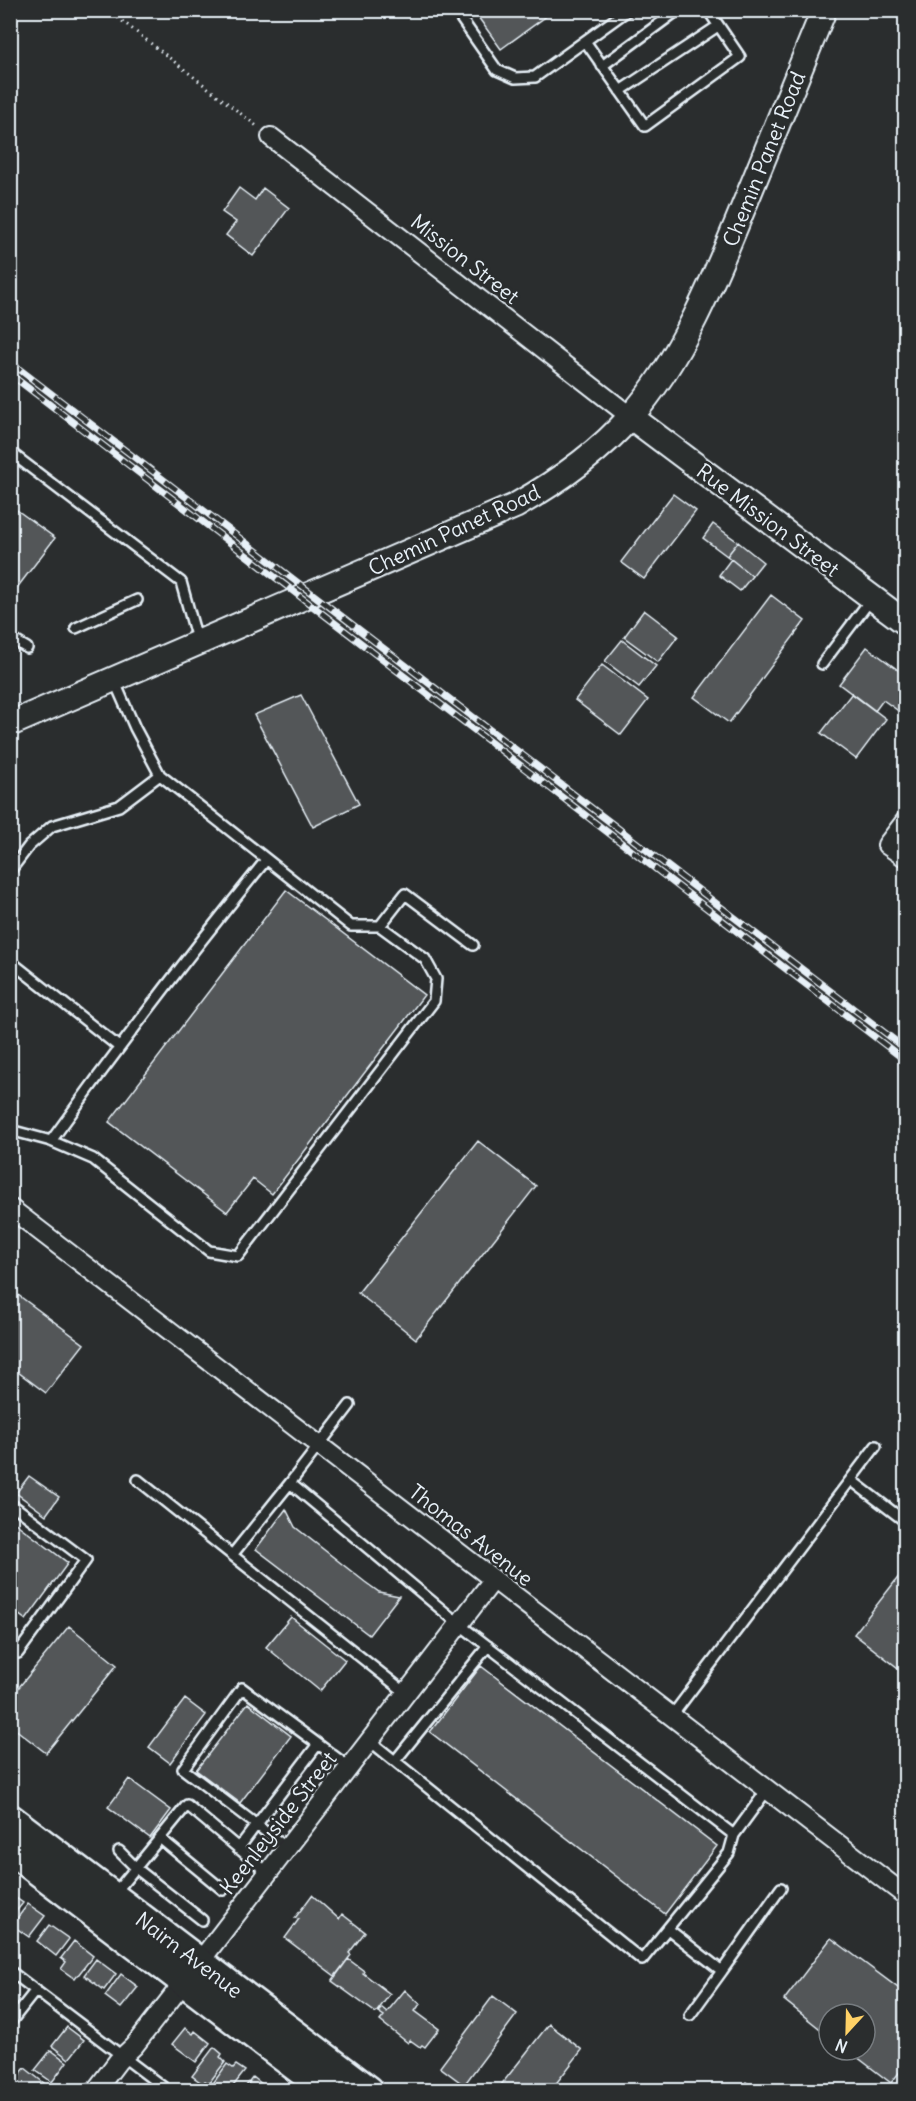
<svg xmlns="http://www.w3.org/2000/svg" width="916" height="2101" font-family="Delius,sans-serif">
  <rect width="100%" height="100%" fill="#2a2d2e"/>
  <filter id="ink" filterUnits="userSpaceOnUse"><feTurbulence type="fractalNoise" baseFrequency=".0167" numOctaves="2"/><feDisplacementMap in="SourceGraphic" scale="12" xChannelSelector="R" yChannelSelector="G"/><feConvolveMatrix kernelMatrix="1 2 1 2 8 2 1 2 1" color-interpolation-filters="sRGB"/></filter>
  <g filter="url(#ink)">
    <path fill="#535759" stroke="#e8f1f8" stroke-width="1.5" d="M473 10H555L501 49Z
      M239 188 255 200 263 188 289 208 253 256 226 235 236 222 222 212Z
      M673 494 696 511 644 579 621 562Z
      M10 505 55 538 10 597Z
      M713 524 738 542 727 556 703 538Z
      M738 542 763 562 752 576 727 556Z
      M731 559 752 576 740 591 719 575Z
      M771 595 805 621 729 723 694 697Z
      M644 610 678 636 658 662 624 637Z
      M622 640 656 666 639 687 605 661Z
      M867 647 906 676V705L900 712 883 700 875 711 839 684Z
      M602 665 648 700 621 735 575 700Z
      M852 693 886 719 856 759 821 733Z
      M301 695 359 804 313 827 254 715Z
      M286 890 424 995 272 1194 253 1179 227 1212 109 1122Z
      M478 1141 536 1186 416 1339 358 1293Z
      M10 1289 84 1344 46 1393 10 1366Z
      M29 1476 59 1497 46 1515 16 1493Z
      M286 1509 295 1527 365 1582 379 1592 399 1596 369 1635 256 1549Z
      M10 1519 68 1563 26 1620 10 1608Z
      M900 1575 906 1580V1674L854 1634Z
      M291 1617 345 1660 320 1691 266 1647Z
      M69 1626 117 1665 46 1753 10 1725V1698Z
      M481 1666 717 1846 665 1914 430 1732Z
      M185 1699 206 1715 170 1763 149 1747Z
      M248 1703 291 1736 240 1803 196 1770Z
      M129 1779 171 1810 150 1838 108 1807Z
      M10 1894 23 1903 10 1919Z
      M312 1895 339 1919 342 1914 365 1932 349 1953 351 1955 335 1976 285 1938 299 1919 295 1918Z
      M28 1904 45 1916 29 1937 12 1925Z
      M49 1925 69 1939 56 1956 37 1941Z
      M831 1938 906 1994V2064L891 2083 848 2050H865V2014H829V2036L784 2000Z
      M74 1941 93 1956 75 1979 61 1969 66 1962 61 1958Z
      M96 1959 116 1974 104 1990 84 1975Z
      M348 1959 364 1971 363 1973 390 1994 376 2013 332 1981Z
      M121 1974 138 1987 121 2008 105 1996Z
      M405 1990 420 2004 415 2011 439 2029 425 2047 422 2045 420 2047 410 2040 408 2043 380 2021 384 2016 378 2012 382 2008 387 2012Z
      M493 1996 517 2014 464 2085 440 2067Z
      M549 2024 582 2050 551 2090H497Z
      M67 2027 84 2040 69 2059 52 2046Z
      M185 2028 193 2034 195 2031 210 2043 196 2062 172 2044Z
      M214 2047 222 2054 220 2057 225 2062 209 2083 205 2081 203 2084 192 2076Z
      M51 2050 67 2062 52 2082 35 2070Z
      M227 2064 233 2068 236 2065 245 2071 230 2090H213L215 2089 211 2086Z
      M25 2068 44 2083 38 2090H18L11 2085Z
      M253 2077 267 2088 265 2090H243Z
      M746 2082 757 2090H740Z"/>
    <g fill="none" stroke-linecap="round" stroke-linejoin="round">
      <g stroke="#e8f1f8" stroke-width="14">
        <path id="service" d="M455 10 497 70 515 78 535 77 628 10
          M585 41 645 126 740 57 708 10
          M602 66 678 10
          M620 91 718 26
          M10 452 181 582 198 643
          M76 628 137 600
          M10 638 27 648
          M822 664 871 599
          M160 775 351 926H380
          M10 871 29 846 52 826 119 806 160 775 135 728 114 680
          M10 961 119 1047
          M10 1130 51 1141 93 1159 209 1251 238 1256 434 1001 436 979 425 959 380 926 405 894 473 945
          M51 1141C120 1045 191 952 266 860
          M350 1405 290 1483 459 1624 734 1835
          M138 1480 232 1555
          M851 1480 906 1522
          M290 1483 232 1555 406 1693
          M10 1503 86 1560 18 1653 10 1647
          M10 1667V1669
          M671 1717 876 1446
          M370 1741 642 1960 729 1853 734 1835 767 1790
          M395 1761 488 1646
          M161 1839 223 1890
          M287 1848 183 1769 242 1688 318 1744
          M238 1849 318 1744 349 1767
          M119 1851 137 1869 202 1920
          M115 1893 187 1805 268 1873
          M668 1929 722 1971 690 2015
          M10 1971 167 2090
          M722 1971 781 1888
          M10 2023 36 1990"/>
      </g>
      <g stroke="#e8f1f8" stroke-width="22">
        <path id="minor" d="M271 137 631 417
          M906 820 887 845 906 858
          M10 1208 906 1896
          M96 2090 118 2061 134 2046 208 1951 493 1580"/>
      </g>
      <g stroke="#e8f1f8" stroke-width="28">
        <path id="tertiary" d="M631 417 906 623
          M10 724 515 506C557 482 598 454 630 417 682 360 717 272 746 201 772 137 798 74 824 10"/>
      </g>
      <g stroke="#e8f1f8" stroke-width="32">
        <path id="secondary" d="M10 1818 369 2090
          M10 1850 326 2090"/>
      </g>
      <path stroke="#e8f1f8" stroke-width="3" stroke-dasharray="1.5 4.5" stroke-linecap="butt" d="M108 10 258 127"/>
      <use href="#service" stroke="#2a2d2e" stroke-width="9"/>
      <use href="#minor" stroke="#2a2d2e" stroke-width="18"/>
      <use href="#tertiary" stroke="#2a2d2e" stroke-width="24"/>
      <use href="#secondary" stroke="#2a2d2e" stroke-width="27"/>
      <g stroke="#e8f1f8" stroke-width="7">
        <path id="rail" d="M10 362 906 1049
          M10 374 906 1061"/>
      </g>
      <use href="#rail" stroke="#2a2d2e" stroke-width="4.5" stroke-dasharray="14" stroke-linecap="butt"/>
    </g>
  </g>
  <g text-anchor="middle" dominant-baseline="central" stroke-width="5" stroke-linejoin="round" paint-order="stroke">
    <g font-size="21" fill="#e8f1f8" stroke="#2a2d2e">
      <text transform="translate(764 159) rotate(-68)">Chemin Panet Road</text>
      <text transform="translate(465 259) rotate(38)">Mission Street</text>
      <text transform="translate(768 520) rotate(37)">Rue Mission Street</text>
      <text transform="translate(454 530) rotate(-25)">Chemin Panet Road</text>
      <text transform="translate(471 1535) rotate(38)">Thomas Avenue</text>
      <text transform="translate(278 1823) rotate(-52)">Keenleyside Street</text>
      <text transform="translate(189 1955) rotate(37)">Nairn Avenue</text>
    </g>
  </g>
  <rect width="916" height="2101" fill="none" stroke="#2a2d2e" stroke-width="36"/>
  <rect x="18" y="18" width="880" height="2065" fill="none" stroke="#e8f1f8" stroke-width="2" filter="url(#ink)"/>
  <g transform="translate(847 2032) rotate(202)"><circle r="28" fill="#2a2d2e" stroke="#767b7f" stroke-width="1.5"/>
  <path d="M0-4.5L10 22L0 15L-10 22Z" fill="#ffd166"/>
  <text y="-9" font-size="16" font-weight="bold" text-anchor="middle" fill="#e8f1f8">N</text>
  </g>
</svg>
